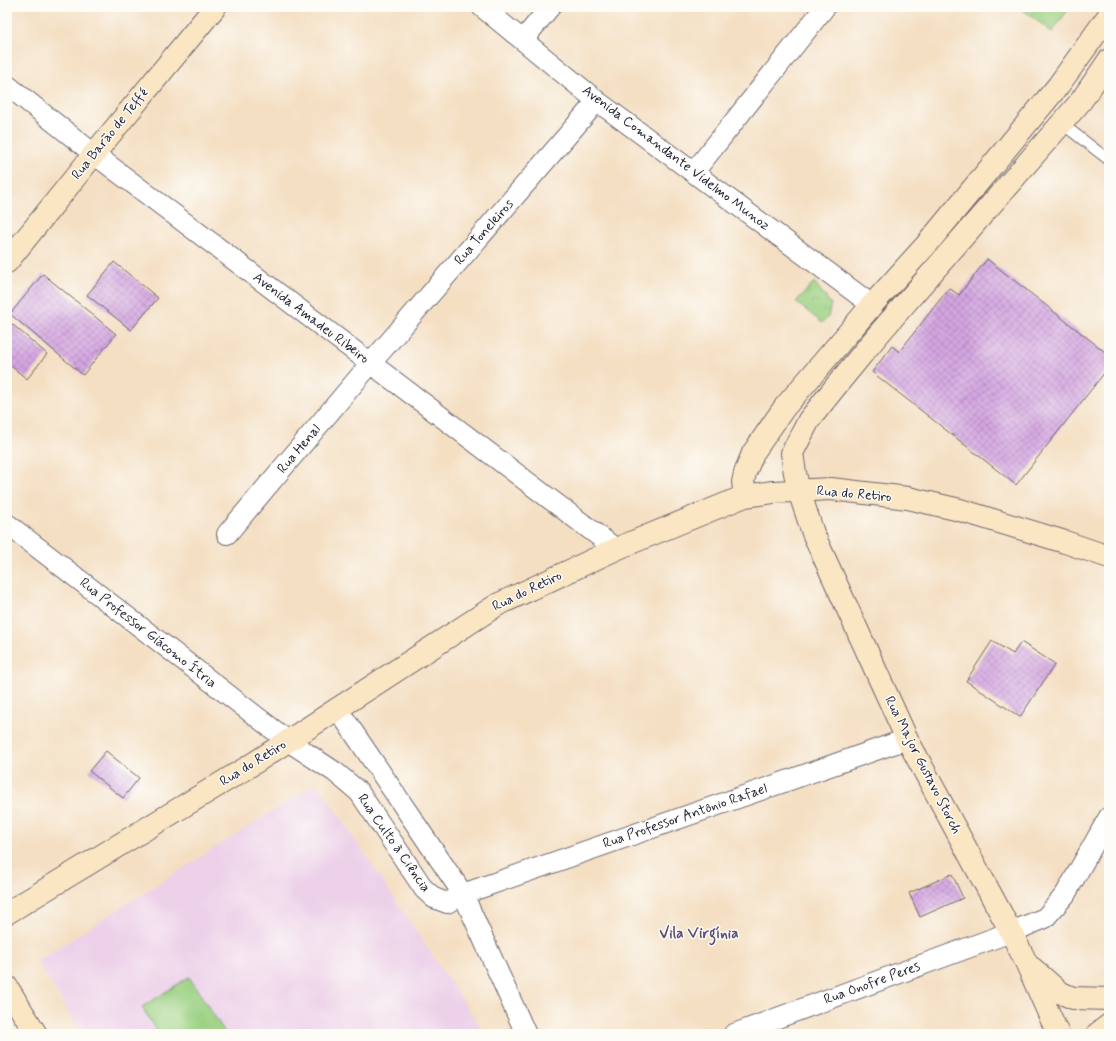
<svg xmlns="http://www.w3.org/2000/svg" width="1116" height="1041" font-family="Mynerve,sans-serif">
  <defs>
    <pattern id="park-crowns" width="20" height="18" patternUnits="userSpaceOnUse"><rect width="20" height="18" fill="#9cd183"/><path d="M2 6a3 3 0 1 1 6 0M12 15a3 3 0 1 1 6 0" fill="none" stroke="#86b372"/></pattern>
    <pattern id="building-cross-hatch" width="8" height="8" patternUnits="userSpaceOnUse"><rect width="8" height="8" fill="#d4a6e1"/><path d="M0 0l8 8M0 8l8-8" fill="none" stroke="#ac87b8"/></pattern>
  </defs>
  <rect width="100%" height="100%" fill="#fdfcf7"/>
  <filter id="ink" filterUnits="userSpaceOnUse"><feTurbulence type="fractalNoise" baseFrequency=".025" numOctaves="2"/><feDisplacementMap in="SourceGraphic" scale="8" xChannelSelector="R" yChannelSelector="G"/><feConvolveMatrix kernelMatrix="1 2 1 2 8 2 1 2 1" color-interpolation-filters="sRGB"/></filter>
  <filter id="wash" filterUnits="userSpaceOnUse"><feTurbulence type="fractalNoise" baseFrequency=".012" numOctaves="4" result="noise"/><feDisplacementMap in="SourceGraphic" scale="16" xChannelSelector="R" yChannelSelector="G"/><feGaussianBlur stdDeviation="0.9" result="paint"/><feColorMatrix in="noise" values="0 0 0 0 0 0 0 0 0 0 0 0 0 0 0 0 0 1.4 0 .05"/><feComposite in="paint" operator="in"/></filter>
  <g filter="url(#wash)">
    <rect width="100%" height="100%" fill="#f4dfc3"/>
    <path fill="#edd1e9" d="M317 783 485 1034H82L37 961Z"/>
    <path fill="#9cd183" stroke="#5f7a5f" d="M189 977 226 1034H158L142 1007Z"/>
    <path fill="url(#park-crowns)" stroke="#5f7a5f" d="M1019 7H1070L1052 32Z
      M814 282 831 304 828 317 822 323 796 302Z"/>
    <g id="blocks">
      <path fill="url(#building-cross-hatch)" d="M987 259 1109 355V367L1016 485 872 372 892 346 899 352 949 288 959 295Z
        M114 262 158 298 131 330 87 295Z
        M43 274 116 334 83 375 10 314Z
        M12 324 47 354 27 379 7 363V330Z
        M992 641 1013 654 1021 642 1055 664 1020 717 966 681Z
        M106 751 139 778 123 798 89 771Z
        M952 874 963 898 920 917 909 893Z"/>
    </g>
  </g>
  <g filter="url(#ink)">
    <use href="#blocks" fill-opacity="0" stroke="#6c646b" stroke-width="1"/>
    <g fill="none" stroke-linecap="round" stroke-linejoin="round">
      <g stroke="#6c646b" stroke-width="12">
        <path id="lane" d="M1061 123 1109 160"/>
      </g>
      <g stroke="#6c646b" stroke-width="22">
        <path id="street" d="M482 7 597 101 872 305
          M523 40 550 7
          M7 85 94 154 616 549
          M694 172 825 7
          M7 524 288 741 335 772 359 792 424 889 434 898 447 903 463 894 907 739
          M227 534 371 363 597 101
          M337 708 463 894 526 1034
          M734 1034 1011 932 1045 918 1065 895 1109 817"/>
      </g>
      <g stroke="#6c646b" stroke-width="24">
        <path id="secondary" d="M7 262 94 154 215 7
          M745 496 743 482 745 473 753 453 784 408 872 305 927 244 1058 86 1109 15
          M7 913 248 767 497 605 616 549 745 496 773 492 831 489 908 498 960 510 1065 542 1109 557
          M1032 968 1059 992 1073 998 1109 999
          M7 987 36 1034
          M1058 1034 1026 962 1011 932 907 739 813 533 799 491 795 473 792 453 809 420 836 386 877 336 1081 101 1109 60
          M1097 1034 1109 1025"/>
      </g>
      <use href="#lane" stroke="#fff" stroke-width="10"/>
      <use href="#street" stroke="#fff" stroke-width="20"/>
      <use href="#secondary" stroke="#fbe6c4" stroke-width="22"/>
    </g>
  </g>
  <g text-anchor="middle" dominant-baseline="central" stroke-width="3" stroke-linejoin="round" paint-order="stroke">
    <g font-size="14" fill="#22223b" stroke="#fdfcf7">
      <text transform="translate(110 134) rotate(-51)">Rua Barão de Teffé</text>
      <text transform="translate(676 158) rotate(37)">Avenida Comandante Videlmo Munoz</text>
      <text transform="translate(484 232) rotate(-49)">Rua Toneleiros</text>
      <text transform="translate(311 318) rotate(37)">Avenida Amadeu Ribeiro</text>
      <text transform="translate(299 449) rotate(-50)">Rua Henal</text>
      <text transform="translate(854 494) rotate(5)">Rua do Retiro</text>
      <text transform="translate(527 591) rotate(-26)">Rua do Retiro</text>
      <text transform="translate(148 633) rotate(38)">Rua Professor Giácomo Ítria</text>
      <text transform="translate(253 763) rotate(-32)">Rua do Retiro</text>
      <text transform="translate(923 765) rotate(63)">Rua Major Gustavo Storch</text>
      <text transform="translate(685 816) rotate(-19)">Rua Professor Antônio Rafael</text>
      <text transform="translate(394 843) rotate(55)">Rua Culto à Ciência</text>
      <text transform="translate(872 983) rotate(-20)">Rua Onofre Peres</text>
    </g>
    <g font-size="15" font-weight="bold" fill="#605075" stroke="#fdfcf7">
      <text x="699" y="934">Vila Virgínia</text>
    </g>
  </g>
  <rect width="1116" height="1041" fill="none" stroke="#fdfcf7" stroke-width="24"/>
</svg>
